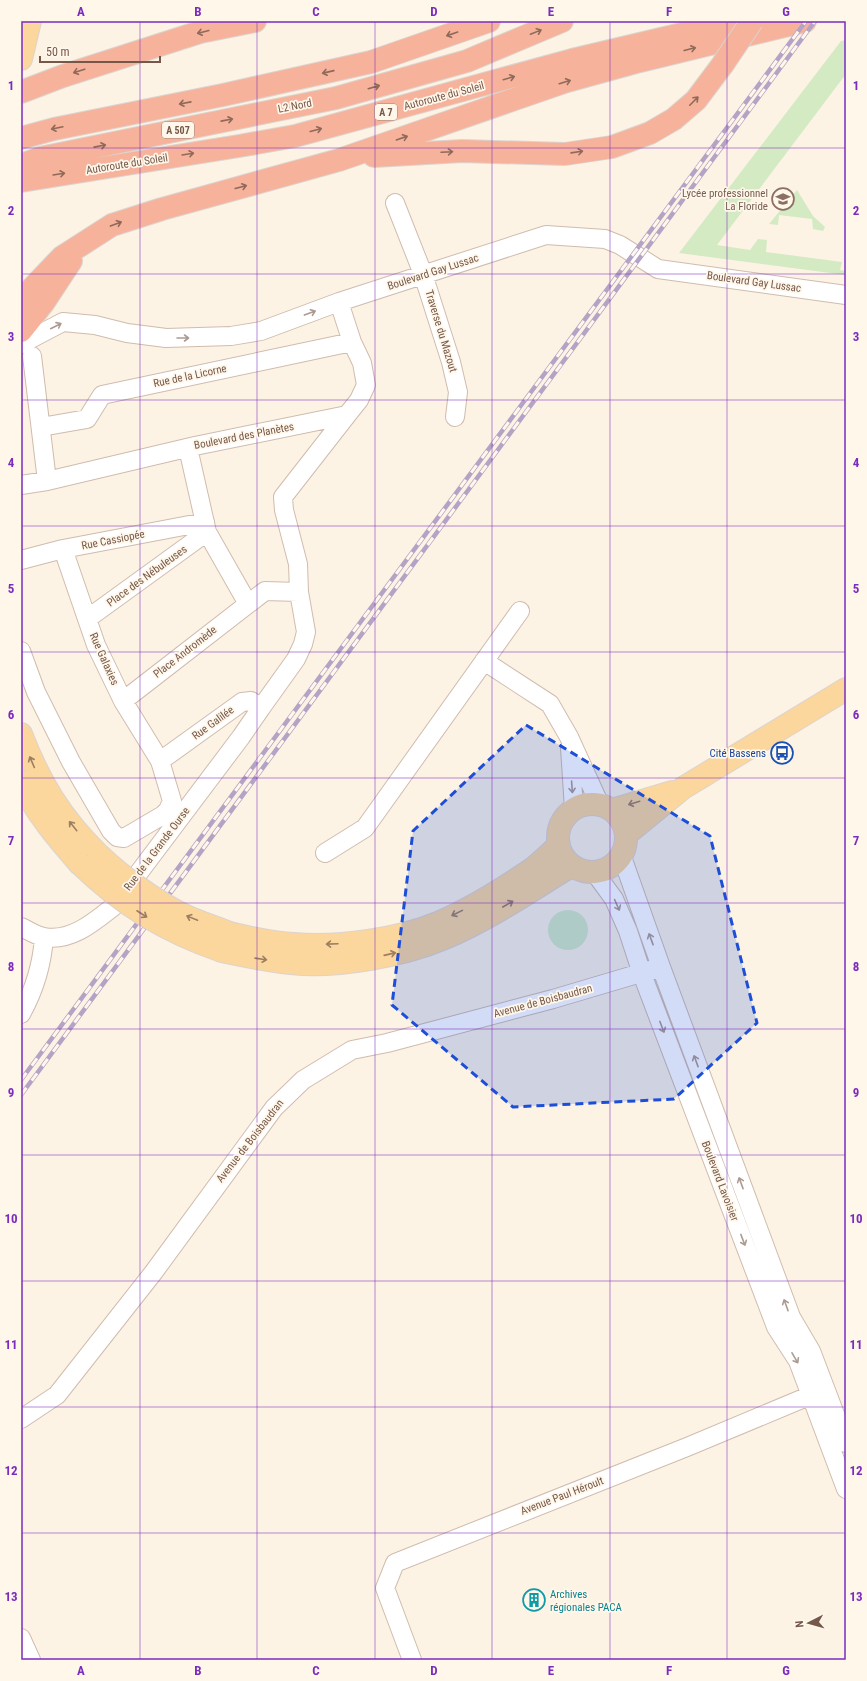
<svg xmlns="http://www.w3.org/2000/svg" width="867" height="1681" font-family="'Roboto Condensed',sans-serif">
  <rect width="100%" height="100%" fill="#fcf3e4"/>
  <path fill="#d3eac3" d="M846 40V74L717 245 750 250 758 239 767 240 766 252 842 262 840 270 846 271V275L679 253 841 41Z
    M797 190 813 216 825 227 823 231 813 229 812 219 779 215 778 225 769 224Z
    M548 930a20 20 0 1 1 40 0a20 20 0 1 1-40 0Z"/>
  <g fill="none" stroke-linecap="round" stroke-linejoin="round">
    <g stroke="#d0bcae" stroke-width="20">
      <path id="minor" d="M395 203 423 274 451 362 458 392 455 417
        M21 344 63 322 95 325 127 333 166 338 231 336 261 331 339 302 546 235 605 239 620 245 658 269 846 295
        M32 356 47 481
        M41 427 87 419 102 395 352 342
        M188 448 207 532 248 604
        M21 485 47 481 195 446 347 415 359 400 366 385 362 363 352 342 339 302
        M63 549 96 645 123 701 160 761
        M21 560 63 549 205 522
        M87 619 207 532
        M21 651 36 692 71 762 111 831 117 837 124 838 163 815 168 810 172 801 160 761 242 702 251 701 261 708 296 659 303 644 306 632 299 592 298 564 284 510 283 497 347 415
        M484 661 550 704 569 737 600 805
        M123 701 265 591 299 592
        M570 748 574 809
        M325 853 365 828 520 611
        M622 857 661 967 791 1317 811 1351 846 1443
        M595 873 614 899 628 931 642 974 776 1327 798 1361 846 1489
        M21 927C28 930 36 936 44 937 71 942 94 922 113 907L241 737 261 708
        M21 1014C35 989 42 966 44 937
        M21 1419 57 1395 153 1273 274 1108 303 1080 352 1050 387 1043 553 999 661 967
        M21 1638 31 1660
        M412 1660 385 1588 395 1563 687 1447 821 1391"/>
    </g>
    <g stroke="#dbd4d0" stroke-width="24">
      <path id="major" d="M21 59 30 21
        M21 734C40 783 61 818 99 855
        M21 782C35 812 58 839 79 863
        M558 838a34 34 0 1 1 68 0a34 34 0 1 1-68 0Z
        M612 810 672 792
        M627 834 683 788 846 689
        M229 933C250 938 272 943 294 944 338 948 400 939 440 922 470 909 504 888 532 869 541 862 550 853 559 845
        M222 951C245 956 268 961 291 963 336 968 403 956 445 938 488 920 532 890 571 866"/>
    </g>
    <g stroke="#dbd4d0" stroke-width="24">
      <path id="highway" d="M21 92 63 76 200 32 255 21
        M21 138 54 129 223 95 371 62 489 21
        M374 156 462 151 565 154 612 147 650 133 674 119 696 100 723 64
        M21 165 40 158 336 98 467 61 562 21
        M21 181 239 146 295 136 572 60 682 34 736 23
        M21 300 62 257 112 225 162 209 339 160 564 82 640 61 805 21
        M21 331 44 302 71 261"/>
    </g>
    <use href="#minor" stroke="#fff" stroke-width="18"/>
    <use href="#major" stroke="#fbd69d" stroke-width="22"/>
    <use href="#highway" stroke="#f6b29b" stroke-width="22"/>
    <g stroke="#b5a3c6" stroke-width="4.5">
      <path id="rail" d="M21 1080 806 21
        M21 1095 815 21"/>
    </g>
    <use href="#rail" stroke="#fff7ea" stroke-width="3" stroke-dasharray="9" stroke-linecap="butt"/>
    <g stroke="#dbd4d0" stroke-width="24" stroke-linecap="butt">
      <path id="major-bridge" d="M99 855C122 877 159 904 188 917 201 923 215 927 229 933
        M79 863C122 905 166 932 222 951"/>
    </g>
    <g stroke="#dbd4d0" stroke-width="24" stroke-linecap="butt">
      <path id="highway-bridge" d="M723 64 752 21"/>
    </g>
    <use href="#major-bridge" stroke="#fbd69d" stroke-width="22"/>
    <use href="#highway-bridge" stroke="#f6b29b" stroke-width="22"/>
  </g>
  <defs><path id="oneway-shaft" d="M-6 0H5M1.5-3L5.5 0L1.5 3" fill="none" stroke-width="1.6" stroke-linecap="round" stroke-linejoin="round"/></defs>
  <g stroke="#8f6a5a">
    <use href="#oneway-shaft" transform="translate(203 32) rotate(166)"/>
    <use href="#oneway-shaft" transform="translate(536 32) rotate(-22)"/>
    <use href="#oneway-shaft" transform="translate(452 34) rotate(161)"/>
    <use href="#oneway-shaft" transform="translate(690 49) rotate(-14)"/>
    <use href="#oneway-shaft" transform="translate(79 71) rotate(162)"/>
    <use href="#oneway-shaft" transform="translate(328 72) rotate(167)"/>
    <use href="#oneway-shaft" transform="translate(509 78) rotate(-16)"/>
    <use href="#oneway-shaft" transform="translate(565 82) rotate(-17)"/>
    <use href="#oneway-shaft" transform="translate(374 87) rotate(-16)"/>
    <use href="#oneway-shaft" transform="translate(694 101) rotate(-45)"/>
    <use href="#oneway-shaft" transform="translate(185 103) rotate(169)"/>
    <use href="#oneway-shaft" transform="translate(227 120) rotate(-11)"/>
    <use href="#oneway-shaft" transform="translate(57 128) rotate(168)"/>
    <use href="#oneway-shaft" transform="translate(316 130) rotate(-15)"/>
    <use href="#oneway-shaft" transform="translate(402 138) rotate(-19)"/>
    <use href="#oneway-shaft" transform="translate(100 146) rotate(-11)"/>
    <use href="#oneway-shaft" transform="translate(447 152) rotate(-3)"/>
    <use href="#oneway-shaft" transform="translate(577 152) rotate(-8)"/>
    <use href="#oneway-shaft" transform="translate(188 154) rotate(-9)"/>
    <use href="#oneway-shaft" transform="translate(59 174) rotate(-9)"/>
    <use href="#oneway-shaft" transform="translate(241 187) rotate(-15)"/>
    <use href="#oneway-shaft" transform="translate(116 224) rotate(-20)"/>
  </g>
  <g stroke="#ac9b92">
    <use href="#oneway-shaft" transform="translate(310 313) rotate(-20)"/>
    <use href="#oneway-shaft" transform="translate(56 326) rotate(-27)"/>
    <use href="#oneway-shaft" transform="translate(183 338)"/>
    <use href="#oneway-shaft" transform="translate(572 787) rotate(86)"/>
    <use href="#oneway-shaft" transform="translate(617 905) rotate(66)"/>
    <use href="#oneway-shaft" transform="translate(651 939) rotate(-110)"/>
    <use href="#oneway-shaft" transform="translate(662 1027) rotate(69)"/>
    <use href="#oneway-shaft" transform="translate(696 1061) rotate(-110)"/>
    <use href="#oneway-shaft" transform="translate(741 1183) rotate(-110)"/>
    <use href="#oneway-shaft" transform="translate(743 1240) rotate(69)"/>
    <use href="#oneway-shaft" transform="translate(786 1305) rotate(-110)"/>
    <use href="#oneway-shaft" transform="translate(795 1358) rotate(60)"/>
  </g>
  <g stroke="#9d7e63">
    <use href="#oneway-shaft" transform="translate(32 762) rotate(-113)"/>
    <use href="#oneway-shaft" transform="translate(634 803) rotate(163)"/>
    <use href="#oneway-shaft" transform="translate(73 826) rotate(-129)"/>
    <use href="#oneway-shaft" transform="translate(508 904) rotate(-30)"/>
    <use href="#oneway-shaft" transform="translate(457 913) rotate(154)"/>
    <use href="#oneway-shaft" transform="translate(142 914) rotate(33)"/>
    <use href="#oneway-shaft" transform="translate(192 918) rotate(-158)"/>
    <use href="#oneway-shaft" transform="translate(332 944) rotate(178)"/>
    <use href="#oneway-shaft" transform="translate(390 954) rotate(-13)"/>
    <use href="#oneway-shaft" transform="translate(261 959) rotate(8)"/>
  </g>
  <path fill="#1d4ed8" fill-opacity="0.2" stroke="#1d4ed8" stroke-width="3" stroke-dasharray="8 5" stroke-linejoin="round" d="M526 725 710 836 757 1023 674 1099 513 1107 392 1005 413 831Z"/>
  <path fill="none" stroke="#7b2cbf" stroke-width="1" stroke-opacity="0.55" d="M140 21V1660M257 21V1660M375 21V1660M492 21V1660M610 21V1660M727 21V1660M21 148H846M21 274H846M21 400H846M21 526H846M21 652H846M21 778H846M21 903H846M21 1029H846M21 1155H846M21 1281H846M21 1407H846M21 1533H846"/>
  <defs>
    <g id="school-ring" transform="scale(1.15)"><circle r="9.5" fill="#fff7ea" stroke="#8d6e63" stroke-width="1.5"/><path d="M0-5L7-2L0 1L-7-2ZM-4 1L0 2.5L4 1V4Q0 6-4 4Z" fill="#8d6e63"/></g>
    <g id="bus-ring" transform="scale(1.15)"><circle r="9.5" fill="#fff7ea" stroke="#1a4fb4" stroke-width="1.5"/><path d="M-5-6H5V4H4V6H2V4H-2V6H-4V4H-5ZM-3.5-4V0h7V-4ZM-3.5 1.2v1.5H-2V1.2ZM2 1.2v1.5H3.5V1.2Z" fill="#1a4fb4"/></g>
    <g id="building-ring" transform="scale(1.15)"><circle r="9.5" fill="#fff7ea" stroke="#0f9aa8" stroke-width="1.5"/><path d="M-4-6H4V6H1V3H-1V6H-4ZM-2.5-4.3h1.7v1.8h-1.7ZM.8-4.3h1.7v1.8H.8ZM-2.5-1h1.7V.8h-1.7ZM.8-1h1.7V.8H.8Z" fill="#0f9aa8"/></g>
  </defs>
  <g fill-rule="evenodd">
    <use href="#school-ring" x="783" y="199"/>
    <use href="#bus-ring" x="782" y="753"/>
    <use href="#building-ring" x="534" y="1600"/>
  </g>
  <g text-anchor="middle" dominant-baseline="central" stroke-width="3.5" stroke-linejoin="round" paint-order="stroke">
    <g fill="#fff7ea" stroke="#9e887a" stroke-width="1">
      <rect x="375" y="104" width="22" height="16" rx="3"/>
      <rect x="162" y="122" width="32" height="16" rx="3"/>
    </g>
    <g font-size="10" font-weight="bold" fill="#75584a">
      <text x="386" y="112">A 7</text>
      <text x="178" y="130">A 507</text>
    </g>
    <g font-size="11" fill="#75584a" stroke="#fff7ea">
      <text transform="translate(444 96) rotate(-15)">Autoroute du Soleil</text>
      <text transform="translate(295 106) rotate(-11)">L2 Nord</text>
      <text transform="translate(127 164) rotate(-9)">Autoroute du Soleil</text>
      <text transform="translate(433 272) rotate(-18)">Boulevard Gay Lussac</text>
      <text transform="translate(754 282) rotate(8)">Boulevard Gay Lussac</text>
      <text transform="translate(441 331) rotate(73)">Traverse du Mazout</text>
      <text transform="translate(190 376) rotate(-12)">Rue de la Licorne</text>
      <text transform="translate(244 436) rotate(-11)">Boulevard des Planètes</text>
      <text transform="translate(113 540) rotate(-11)">Rue Cassiopée</text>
      <text transform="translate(147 576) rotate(-36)">Place des Nébuleuses</text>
      <text transform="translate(185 652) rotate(-38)">Place Andromède</text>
      <text transform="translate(104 659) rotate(66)">Rue Galaxies</text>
      <text transform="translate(213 723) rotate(-36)">Rue Galilée</text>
      <text transform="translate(157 849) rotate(-53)">Rue de la Grande Ourse</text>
      <text transform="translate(543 1001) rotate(-15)">Avenue de Boisbaudran</text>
      <text transform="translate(250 1141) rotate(-52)">Avenue de Boisbaudran</text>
      <text transform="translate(720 1181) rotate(69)">Boulevard Lavoisier</text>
      <text transform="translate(562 1496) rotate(-21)">Avenue Paul Héroult</text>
    </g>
    <g font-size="11" fill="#785e54" stroke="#fff7ea" text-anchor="end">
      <text x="768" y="193">Lycée professionnel<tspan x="768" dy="13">La Floride</tspan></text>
    </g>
    <g font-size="11" fill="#164399" stroke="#fff7ea" text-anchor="end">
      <text x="766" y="753">Cité Bassens</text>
    </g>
    <g font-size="11" fill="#0d838f" stroke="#fff7ea" text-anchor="start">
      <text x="550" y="1594">Archives<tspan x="550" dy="13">régionales PACA</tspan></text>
    </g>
  </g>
  <rect width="867" height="1681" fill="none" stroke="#fff7ea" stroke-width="44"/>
  <g transform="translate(809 1623) rotate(264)" stroke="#fff7ea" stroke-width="3" paint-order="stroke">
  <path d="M0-3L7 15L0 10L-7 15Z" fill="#75584a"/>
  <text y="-6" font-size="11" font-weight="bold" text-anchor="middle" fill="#75584a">N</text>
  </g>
  <path d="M40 56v6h120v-6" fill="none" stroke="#75584a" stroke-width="2"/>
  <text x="46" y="56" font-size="12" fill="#75584a" stroke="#fff7ea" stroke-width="3" paint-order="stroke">50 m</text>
  <rect x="22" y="22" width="823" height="1637" fill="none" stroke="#7b2cbf" stroke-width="1.5"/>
  <g font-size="13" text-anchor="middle" font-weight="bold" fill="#7b2cbf">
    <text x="81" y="16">A</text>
    <text x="198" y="16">B</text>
    <text x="316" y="16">C</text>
    <text x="434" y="16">D</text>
    <text x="551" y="16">E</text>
    <text x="669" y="16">F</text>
    <text x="786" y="16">G</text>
    <text x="11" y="90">1</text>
    <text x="856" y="90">1</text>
    <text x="11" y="215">2</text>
    <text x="856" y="215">2</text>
    <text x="11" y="341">3</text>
    <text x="856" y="341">3</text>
    <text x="11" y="467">4</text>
    <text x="856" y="467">4</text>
    <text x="11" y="593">5</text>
    <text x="856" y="593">5</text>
    <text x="11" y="719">6</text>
    <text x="856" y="719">6</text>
    <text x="11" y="845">7</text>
    <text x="856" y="845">7</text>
    <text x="11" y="971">8</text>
    <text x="856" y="971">8</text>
    <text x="11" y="1097">9</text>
    <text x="856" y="1097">9</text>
    <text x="11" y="1223">10</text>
    <text x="856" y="1223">10</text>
    <text x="11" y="1349">11</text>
    <text x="856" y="1349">11</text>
    <text x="11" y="1475">12</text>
    <text x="856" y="1475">12</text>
    <text x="11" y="1601">13</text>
    <text x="856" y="1601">13</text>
    <text x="81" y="1675">A</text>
    <text x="198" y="1675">B</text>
    <text x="316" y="1675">C</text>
    <text x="434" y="1675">D</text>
    <text x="551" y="1675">E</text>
    <text x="669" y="1675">F</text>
    <text x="786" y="1675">G</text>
  </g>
</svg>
